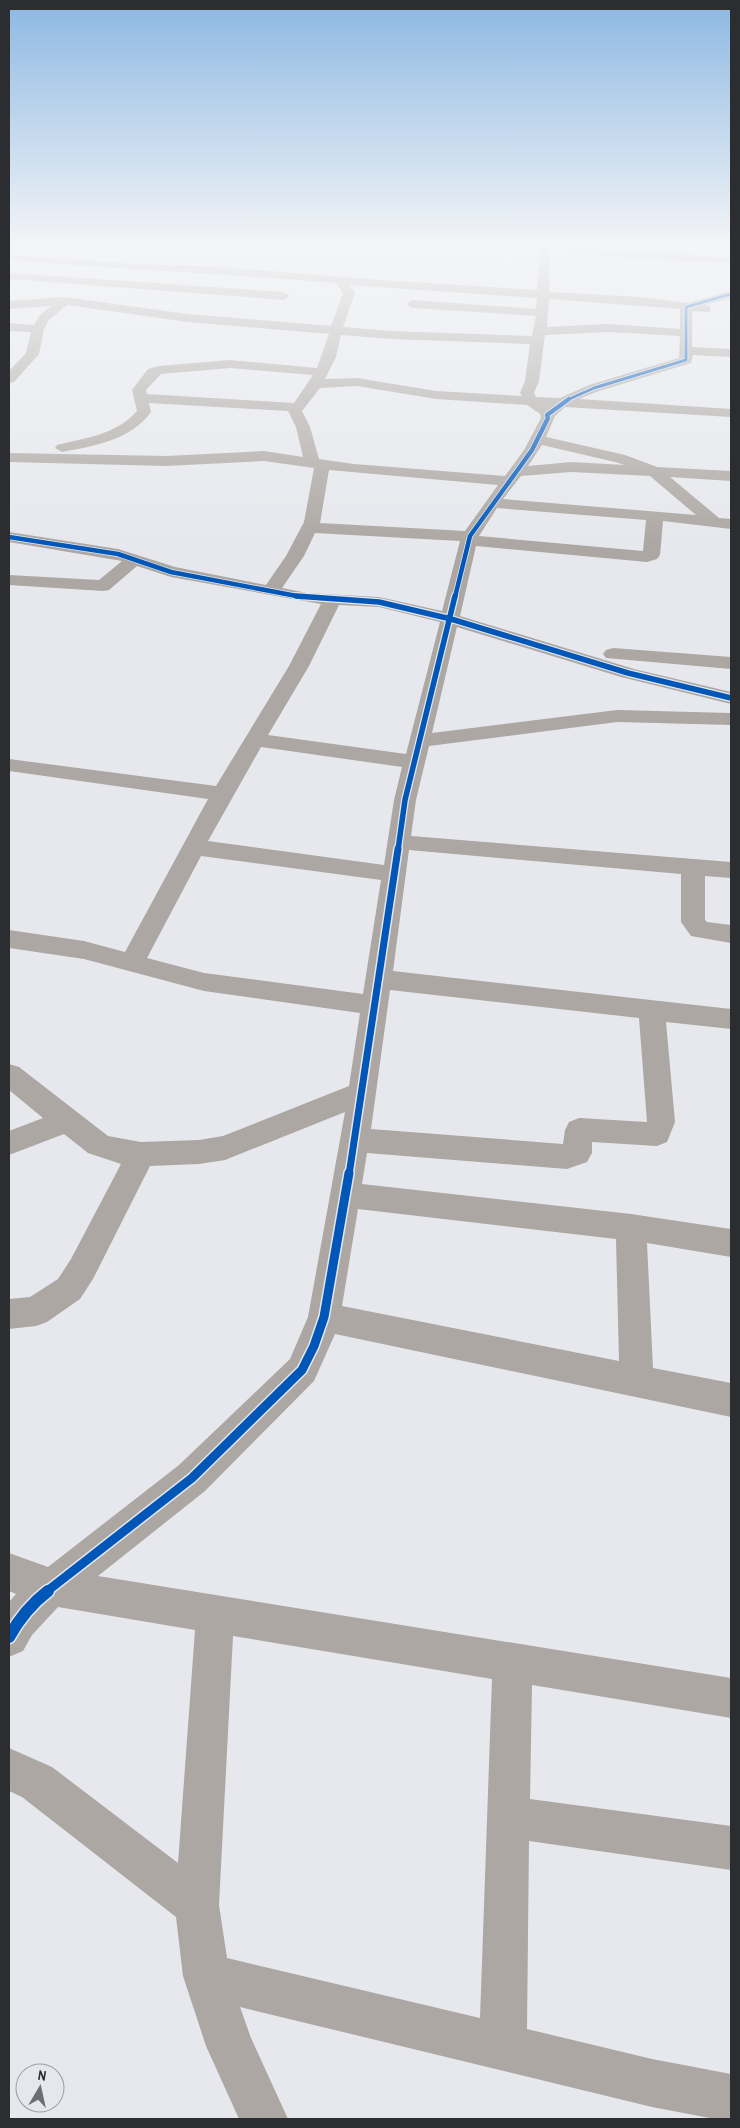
<svg xmlns="http://www.w3.org/2000/svg" width="740" height="2128" font-family="'Archivo Narrow',sans-serif">
  <rect width="100%" height="100%" fill="#e7e8ed"/>
  <g fill="none" stroke-linecap="round" stroke-linejoin="round">
    <path fill="#aca7a2" fill-rule="evenodd" d="M540 247H550L549 292 641 297 687 303 731 291V298L705 305 709 306 711 309 709 312 692 311V347L731 349V357L693 355 691 363 599 391 579 399 731 409V417L565 407 555 416 546 437 625 455 657 467 731 471V481L670 477 719 518 731 519V529L663 521 660 555 657 559 647 562 476 546 460 616 634 669 731 692V704L621 677 457 627 432 733 617 710 731 713V725L617 722 429 746 416 800 411 836 731 862V878L705 876V920L707 922 731 925V943L691 936 681 922V874L409 850 393 971 731 1009V1029L666 1022 675 1122 667 1142 657 1146 592 1142V1153L587 1162 567 1169 367 1153 362 1184 631 1214 731 1229V1257L647 1243 653 1368 731 1383V1417L335 1334 314 1381 205 1491 98 1576 731 1678V1718L532 1685 530 1799 731 1826V1870L529 1841 527 2029 652 2059 731 2074V2119H715L652 2107 240 2007 251 2038 288 2119H239L206 2046 183 1976 176 1917 22 1797 9 1791V1748L52 1767 178 1863 195 1630 58 1607 32 1635 23 1651 9 1657V1602L16 1594 9 1591V1553L48 1567 179 1465 290 1359 308 1317 345 1112 225 1160 199 1164 150 1166 93 1279 80 1299 47 1322 36 1326 9 1329V1299L30 1297 58 1279 71 1259 121 1164 88 1153 64 1134 9 1155V1131L43 1118 9 1090V1064L19 1067 108 1136 141 1142 199 1140 223 1136 349 1086 360 1013 204 991 84 959 9 948V930L84 941 125 952 208 799 9 771V759L216 786 289 666 321 604 171 577 137 566 109 590 103 591 9 585V575L99 580 122 561 9 542V532L118 549 175 567 266 585 286 556 304 522 314 468 264 461 166 466 9 462V453L166 456 264 451 303 457 296 427 288 411 149 403 151 412C131 440 94 446 62 452L55 448 57 445C85 438 116 435 137 411L132 390 148 369 159 366 230 360 317 368 329 334 188 322 67 305 49 320 44 329 39 354 14 382 9 383V371L26 353 31 332 9 331V323L34 325 40 315 51 306 9 309V301L64 297 188 314 331 326 343 293 336 283C227 274 118 269 9 260V254L133 264 209 266 394 281 537 290ZM349 285 537 298 536 309 412 300 406 304 412 308 536 316 532 336 391 331 343 327 355 293ZM549 299 680 309V329L608 324 547 327ZM608 332 680 336 679 358 589 385 560 398 536 397 534 393 539 381 545 335ZM341 335 391 339 530 344 525 381 520 393 522 396 436 391 357 378 325 379 336 357ZM230 368 313 375 294 403 147 394 146 390 161 374ZM357 386 436 399 527 405 540 414 541 418 524 450 505 476 354 464 319 459 310 427 302 411 320 388ZM542 445 615 462 625 465 571 462 528 466ZM329 470 498 485 465 531 320 523ZM571 472 650 476 696 515 503 499 521 476ZM497 508 646 520 643 551 479 536ZM315 533 460 541 442 611 379 597 307 593 282 588 304 556ZM339 605 379 607 440 622 406 754 268 735 309 666ZM261 747 402 767 394 800 384 865 208 841ZM201 856 381 880 363 994 204 973 147 958ZM390 990 639 1018 647 1122 579 1118 569 1122 565 1130 563 1144 371 1129ZM358 1209 616 1239 619 1361 342 1306ZM233 1636 492 1679 480 2018 227 1958 219 1905Z
      M556 247 731 257V263C708 262 565 258 556 247Z
      M9 273 284 292 290 296 284 300 9 279Z
      M613 648 731 657V669L606 658 603 654 606 650Z"/>
    <g stroke="#e5e7ef" stroke-width="4.5">
      <path id="cycleway-far5" d="M567 400 594 388 686 360V307L731 294"/>
    </g>
    <g stroke="#e5e7ef" stroke-width="6">
      <path id="cycleway-far4" d="M9 537 118 554 171 572 302 597
        M455 597 470 536 532 450 548 418 547 415 569 399"/>
    </g>
    <g stroke="#e5e7ef" stroke-width="8">
      <path id="cycleway-far3" d="M296 596 379 602 451 619 628 673 731 698
        M398 850 405 800 455 596"/>
    </g>
    <g stroke="#e5e7ef" stroke-width="10">
      <path id="cycleway-far2" d="M349 1175 398 849"/>
    </g>
    <g stroke="#e5e7ef" stroke-width="12">
      <path id="cycleway-far1" d="M46 1592 192 1478 302 1370 314 1346 324 1317 349 1173"/>
    </g>
    <g stroke="#e5e7ef" stroke-width="15">
      <path id="cycleway" d="M9 1637C19 1619 31 1604 48 1591"/>
    </g>
    <use href="#cycleway-far5" stroke="#0057b8" stroke-width="3"/>
    <use href="#cycleway-far4" stroke="#0057b8" stroke-width="4.5"/>
    <use href="#cycleway-far3" stroke="#0057b8" stroke-width="5.5"/>
    <use href="#cycleway-far2" stroke="#0057b8" stroke-width="7"/>
    <use href="#cycleway-far1" stroke="#0057b8" stroke-width="9"/>
    <use href="#cycleway" stroke="#0057b8" stroke-width="12"/>
  </g>
  <linearGradient id="sky" x2="0" y2="1"><stop stop-color="#8cb8e2"/><stop offset="0.45" stop-color="#f4f5f7"/><stop offset="1" stop-color="#f4f5f7" stop-opacity="0"/></linearGradient>
  <rect width="740" height="545" fill="url(#sky)"/>
  <rect width="740" height="2128" fill="none" stroke="#2c2d30" stroke-width="20"/>
  <g transform="translate(40 2088) rotate(9)"><circle r="24" fill="#e5e7ef" stroke="#9b9da3"/>
  <path d="M0-4L9 19L0 12L-9 19Z" fill="#6d6e72"/>
  <text y="-8" font-size="14" font-weight="bold" text-anchor="middle" fill="#2c2d30">N</text>
  </g>
</svg>
